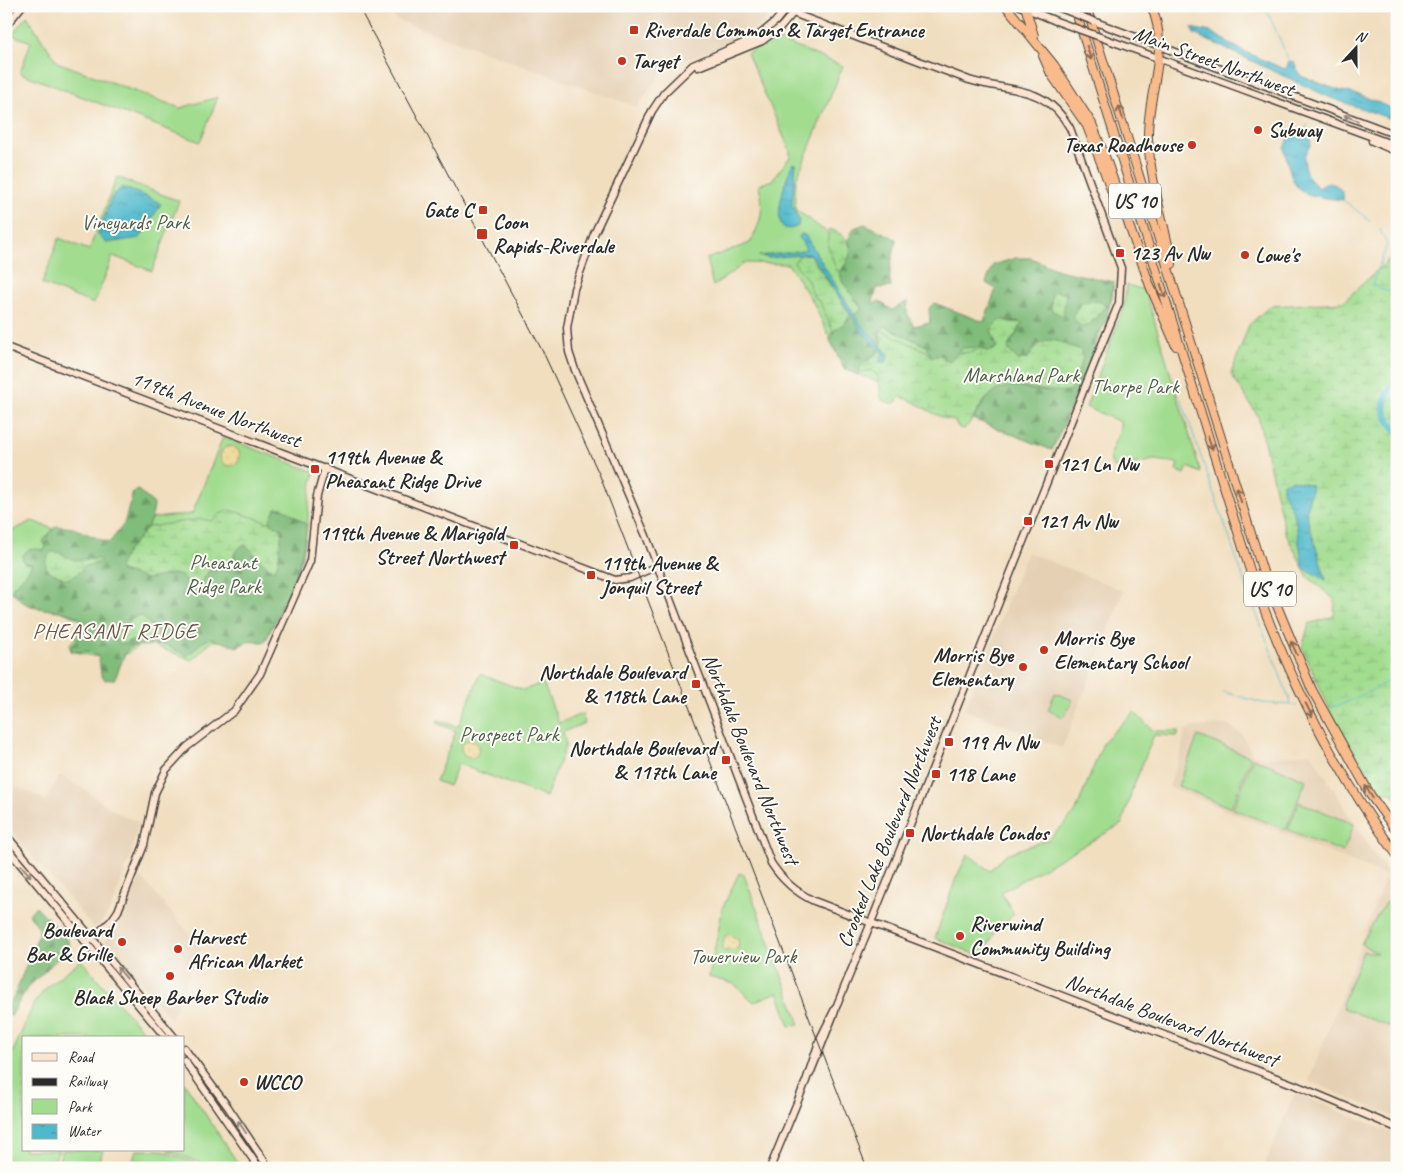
<svg xmlns="http://www.w3.org/2000/svg" width="1403" height="1174" font-family="Caveat,sans-serif">
  <defs>
    <pattern id="forest-firs" width="22" height="20" patternUnits="userSpaceOnUse" patternTransform="scale(1.25)"><rect width="22" height="20" fill="#80bc7a"/><path d="M5 1l3.5 6h-7zM16 11l3.5 6h-7z" fill="#699964"/></pattern>
    <pattern id="wetland-marsh" width="20" height="14" patternUnits="userSpaceOnUse" patternTransform="scale(1.25)"><rect width="20" height="14" fill="#a1dc8f"/><path d="M1 5h8M5 5V1M11 12h8M15 12V8" fill="none" stroke="#8bbd7c"/></pattern>
    <pattern id="sand-dots" width="8" height="8" patternUnits="userSpaceOnUse" patternTransform="scale(1.25)"><rect width="8" height="8" fill="#eeda9e"/><path d="M2 2h.1M6 6h.1" fill="none" stroke="#cb8" stroke-width="1.8" stroke-linecap="round"/></pattern>
    <pattern id="water-ripples" width="26" height="14" patternUnits="userSpaceOnUse" patternTransform="scale(1.25)"><rect width="26" height="14" fill="#4fb9cc"/><path d="M2 4q2-2 4 0t4 0M15 11q2-2 4 0t4 0" fill="none" stroke="#4297a6"/></pattern>
  </defs>
  <rect width="100%" height="100%" fill="#fdfcf7"/>
  <filter id="ink" filterUnits="userSpaceOnUse"><feTurbulence type="fractalNoise" baseFrequency=".02" numOctaves="2"/><feDisplacementMap in="SourceGraphic" scale="10" xChannelSelector="R" yChannelSelector="G"/><feConvolveMatrix kernelMatrix="1 2 1 2 8 2 1 2 1" color-interpolation-filters="sRGB"/></filter>
  <filter id="wash" filterUnits="userSpaceOnUse"><feTurbulence type="fractalNoise" baseFrequency=".0096" numOctaves="4" result="noise"/><feDisplacementMap in="SourceGraphic" scale="20" xChannelSelector="R" yChannelSelector="G"/><feGaussianBlur stdDeviation="1.12" result="paint"/><feColorMatrix in="noise" values="0 0 0 0 0 0 0 0 0 0 0 0 0 0 0 0 0 1.4 0 .05"/><feComposite in="paint" operator="in"/></filter>
  <g filter="url(#wash)">
    <rect width="100%" height="100%" fill="#f1debf"/>
    <path fill="#e5d0b4" d="M387 6H759L768 10V17L757 28 731 42 691 58 669 62 637 107 395 19Z
      M1027 552 1124 591 1062 748 965 710Z
      M1227 725 1242 734 1253 755 1264 758 1311 753 1371 850 1397 884V1118L1309 1081 1386 876 1169 787 1182 749 1185 731 1191 727Z
      M60 775 82 788 110 808 127 818 139 821 132 852 110 911 98 926 93 927 6 825V805L17 787 46 800Z
      M140 876 201 947 171 1019 105 941 120 925Z
      M1295 1093 1397 1135V1168H1263Z"/>
    <path fill="#a1dc8f" stroke="#66845d" d="M27 16 57 62 180 108 218 97 200 142 20 73 31 42 12 35Z
      M776 39 843 66 796 180 795 209 882 273 872 304 910 321 914 326 946 320 978 338 1002 275 1114 282 1112 298 1106 318 1052 450 844 369 813 302 788 264 745 263 713 286 706 259 750 243C762 220 764 210 759 185L772 180 790 157V151L747 53Z
      M117 177 179 201 152 271 113 256 94 304 42 284 59 238 89 250Z
      M1127 285 1145 290 1201 473 1188 467 1185 474 1176 470 1178 463 1154 460 1114 468C1102 453 1122 438 1120 422L1086 407 1123 309Z
      M223 437 315 472C306 498 310 523 304 549 297 581 279 612 265 642L212 641 192 660 144 642 116 661 71 651 69 645 88 622 6 590V534L32 521 113 551 126 521 192 514Z
      M480 674 523 690 543 683 559 723 582 714 585 723 563 732 566 744 546 797 458 764 449 786 436 781 456 731 437 723 438 720 458 727Z
      M1055 693 1073 700 1063 717 1048 710Z
      M1134 712 1154 731H1178V736L1154 735 1132 790 1122 824 1001 892 1014 914 995 932 982 957 935 938 956 878 968 854 990 871 1006 854 1049 839 1075 813 1104 741Z
      M1198 736 1251 757 1231 808 1178 786Z
      M1253 758 1306 780 1286 830 1233 809Z
      M1299 802 1354 824 1343 852 1288 830Z
      M739 873 744 875 800 1024 790 1026 778 992 754 1002 734 984 709 977 723 907Z
      M1388 902 1397 908 1396 1029 1343 1008 1342 1004 1363 951 1377 953 1361 944 1385 903Z
      M81 960 149 1038H24V1150H59L51 1168H6V1068L34 1003 48 986Z
      M184 1082 241 1168H214L167 1150H184Z
      M63 1150H101L103 1151 95 1168H55Z
      M136 1150H161L197 1164 195 1168H130Z"/>
    <path fill="url(#forest-firs)" stroke="#567452" fill-rule="evenodd" d="M865 224 896 239C894 258 887 268 891 287L877 288 872 304 879 301 892 310 908 301 907 313 914 326 930 323 929 308 934 303 984 322 996 289 986 283 993 265 1016 258H1031L1058 270 1114 282 1106 323 1096 337 1095 355 1052 450 976 420 974 417 988 397 1001 386 1017 385 1031 390H1071L1083 358 1080 350 1055 340 1037 344 1027 359 1018 360 1009 351 1008 346 1021 328 1018 321 1009 322 993 340 997 347 989 352 981 347 962 348 951 361 932 358 926 346 885 326 878 333 882 344C876 358 861 359 858 375L844 369 830 340 833 331 862 309 842 281 840 271 844 266 851 247 848 240 854 228Z
      M138 490 154 504C152 540 120 542 121 573L135 574 146 579 173 574 204 579C210 566 220 561 234 561L235 552 241 545H246L270 569 282 530 271 523 270 519 276 508H283L306 524C304 566 283 604 265 642L251 640 237 647 211 638 201 643 188 656 165 645 133 646 126 651 115 679 105 680 101 675 99 658 90 651 72 652 71 646C81 638 82 631 80 618 59 605 24 616 12 589 19 579 27 576 32 564L24 563 22 557C27 547 35 549 44 550L46 547 43 541 56 526 73 528 109 543 124 524 133 492ZM136 616H142L158 632 152 639 127 641 132 622Z
      M36 906 67 939 70 947 27 988 11 1016 6 1012V1006L13 998 39 934V928L29 914Z"/>
    <path fill="url(#wetland-marsh)" stroke="#66845d" d="M830 229C854 238 856 253 840 271H837L828 247V232Z
      M1397 252V798L1391 792H1378L1334 718 1302 648 1309 624 1334 616 1335 600 1308 577 1285 532 1258 416 1231 374 1249 325 1270 306 1343 302Z
      M809 254 850 314 845 323 833 331 820 302 814 297 807 279 794 262 800 255Z
      M1056 291 1066 294 1063 316 1051 310 1052 293Z
      M1087 301 1102 302 1105 307 1088 326C1080 327 1077 324 1073 317L1080 304Z
      M1003 319 1009 322 1023 323 1008 346 1009 351 1018 360 1027 359C1046 331 1053 340 1081 350L1083 358 1071 390C1041 397 1010 373 987 398 978 407 974 420 964 429L959 428 953 420C934 418 920 402 901 397L894 404 882 400C876 386 885 380 871 370L863 372 859 370C863 358 878 359 881 346 883 341 878 336 880 330L926 351 932 357 941 355 944 359 950 361 957 353 973 352 980 348C986 352 992 353 997 347L991 331 997 322Z
      M230 510 271 523 282 530 278 563 275 569H270L246 545 241 546 235 552 232 563 222 561 208 572 198 588H192L182 576 173 574 146 579 119 570C123 550 137 542 148 527L201 519 212 521 220 514Z
      M52 552 60 553 74 560 100 559V562L85 566 75 576 66 579 47 570C44 562 46 557 52 552Z
      M136 616H142L159 635 150 642 144 641 137 643 131 640 122 644 118 643 116 634Z"/>
    <path fill="url(#sand-dots)" stroke="#8c8264" d="M220 456a10 10 0 1 1 20 0a10 10 0 1 1-20 0Z
      M461 749a9 9 0 1 1 18 0a9 9 0 1 1-18 0Z
      M728 934 738 939 739 945 737 950 724 951 722 948 725 936Z"/>
    <path fill="url(#water-ripples)" stroke="#3d727c" d="M1191 28 1211 32 1243 51 1282 68 1286 69 1289 61 1294 62 1301 76 1338 90 1361 95 1397 111V121L1331 98 1194 34Z
      M1293 132H1305L1310 139 1311 144 1304 156 1306 173 1318 188 1329 182C1338 185 1345 191 1343 200 1295 195 1294 193 1284 147Z
      M793 163 796 164 792 205 799 220 798 226C763 243 787 174 793 163Z
      M122 187C128 189 158 201 161 204L140 238 106 243 98 234 112 197Z
      M801 234 805 235 860 324 889 354 886 362H879L884 354 862 332 813 257 809 254 769 258 759 256 803 251 806 249 799 237Z
      M1292 480 1312 485 1306 514 1326 580 1303 568 1295 516 1283 491V483Z"/>
    <g fill="none" stroke-linecap="round" stroke-linejoin="round">
      <path stroke="#4fb9cc" stroke-width="1" d="M1265 6 1290 63
        M1295 81 1297 86
        M1304 133 1308 124
        M1342 199 1370 221
        M1380 229 1387 245 1372 285 1397 295
        M1181 399 1250 597 1289 698 1290 705
        M1224 692 1262 703 1296 705
        M1331 707C1344 707 1381 684 1397 677"/>
      <path stroke="#4fb9cc" stroke-width="7" d="M1397 381C1380 400 1380 412 1397 431"/>
    </g>
  </g>
  <g filter="url(#ink)">
    <g fill="none" stroke-linecap="round" stroke-linejoin="round">
      <g stroke="#494641" stroke-width="9">
        <path id="secondary" d="M788 6 775 22 757 37 693 65 664 93 652 111 594 234 574 289 567 328 569 352 575 370 646 536 771 863C782 880 795 892 814 901L1295 1085 1397 1128
          M1020 6 1056 21
          M1093 21 1397 135
          M6 26 22 6
          M1114 42 1397 146
          M698 67 762 41 781 27 799 6
          M1372 141 1397 152
          M6 347 615 580 630 578 657 566
          M6 835 175 1038
          M6 847 166 1038
          M87 943 111 921 118 911 144 845 155 793 166 770 187 747 234 711 260 674 310 561 317 496 325 468
          M184 1048 228 1107 269 1168
          M184 1060 259 1168
          M810 1074 835 1011
          M770 1168 806 1081 820 1039 837 1005 868 930 1100 349 1119 303 1121 268 1070 128C1044 83 1011 93 969 80L785 10"/>
      </g>
      <g stroke="#494641" stroke-width="10">
        <path id="highway" d="M1006 6 1054 65 1092 124 1106 159 1150 286 1176 346
          M1025 6 1034 36
          M1074 6 1253 580C1289 677 1335 772 1397 855
          M1086 6 1263 572 1312 690 1371 796 1397 832
          M1151 6C1171 48 1147 93 1148 137 1150 180 1164 222 1172 264
          M1043 56 1051 74 1087 126 1117 205"/>
      </g>
      <use href="#secondary" stroke="#fde4d1" stroke-width="6"/>
      <use href="#highway" stroke="#fabb8c" stroke-width="8"/>
      <path stroke="#2b2b2b" stroke-width="1" d="M358 6 544 354 600 476 867 1168"/>
      <g stroke="#494641" stroke-width="9" stroke-linecap="butt">
        <path id="secondary-bridge" d="M1055 6 1093 21
          M1056 21 1114 42"/>
      </g>
      <use href="#secondary-bridge" stroke="#fde4d1" stroke-width="6"/>
    </g>
    <defs><path id="oneway-shaft" d="M-6 0H5M1.5-3L5.5 0L1.5 3" fill="none" stroke-width="1.6" stroke-linecap="round" stroke-linejoin="round" transform="scale(1.25)"/></defs>
    <g stroke="#886c57">
      <use href="#oneway-shaft" transform="translate(1089 53) rotate(72)"/>
      <use href="#oneway-shaft" transform="translate(1121 113) rotate(-107)"/>
      <use href="#oneway-shaft" transform="translate(1163 291) rotate(72)"/>
      <use href="#oneway-shaft" transform="translate(1210 443) rotate(72)"/>
      <use href="#oneway-shaft" transform="translate(1239 495) rotate(-107)"/>
      <use href="#oneway-shaft" transform="translate(1294 648) rotate(-114)"/>
      <use href="#oneway-shaft" transform="translate(1309 710) rotate(63)"/>
      <use href="#oneway-shaft" transform="translate(1369 792) rotate(-121)"/>
    </g>
    <g stroke="#94887e">
      <use href="#oneway-shaft" transform="translate(1351 118) rotate(-158)"/>
      <use href="#oneway-shaft" transform="translate(26 871) rotate(50)"/>
      <use href="#oneway-shaft" transform="translate(122 973) rotate(-130)"/>
      <use href="#oneway-shaft" transform="translate(242 1127) rotate(-124)"/>
    </g>
  </g>
  <g fill="#c8321e" stroke="#fdfcf7" stroke-width="2">
    <rect x="629" y="25" width="10" height="10" rx="2.5"/>
    <circle cx="622" cy="61" r="5"/>
    <circle cx="1258" cy="130" r="5"/>
    <circle cx="1192" cy="145" r="5"/>
    <rect x="478" y="205" width="10" height="10" rx="2.5"/>
    <rect x="476" y="228" width="12" height="12" rx="2.5"/>
    <rect x="1115" y="248" width="10" height="10" rx="2.5"/>
    <circle cx="1245" cy="255" r="5"/>
    <rect x="1044" y="459" width="10" height="10" rx="2.5"/>
    <rect x="310" y="464" width="10" height="10" rx="2.5"/>
    <rect x="1023" y="516" width="10" height="10" rx="2.5"/>
    <rect x="509" y="540" width="10" height="10" rx="2.5"/>
    <rect x="586" y="570" width="10" height="10" rx="2.5"/>
    <circle cx="1044" cy="650" r="5"/>
    <circle cx="1023" cy="667" r="5"/>
    <rect x="691" y="679" width="10" height="10" rx="2.5"/>
    <rect x="944" y="737" width="10" height="10" rx="2.5"/>
    <rect x="721" y="755" width="10" height="10" rx="2.5"/>
    <rect x="931" y="769" width="10" height="10" rx="2.5"/>
    <rect x="905" y="828" width="10" height="10" rx="2.5"/>
    <circle cx="960" cy="936" r="5"/>
    <circle cx="122" cy="942" r="5"/>
    <circle cx="178" cy="949" r="5"/>
    <circle cx="170" cy="976" r="5"/>
    <circle cx="244" cy="1082" r="5"/>
  </g>
  <g text-anchor="middle" dominant-baseline="central" stroke-width="4" stroke-linejoin="round" paint-order="stroke">
    <g fill="#fdfcf7" stroke="#6a6a68" stroke-width="1">
      <rect x="1109" y="183.5" width="52" height="35" rx="4"/>
      <rect x="1244" y="571.5" width="52" height="35" rx="4"/>
    </g>
    <g font-size="20" font-weight="bold" fill="#2b2b2b">
      <text x="1135" y="201">US 10</text>
      <text x="1270" y="589">US 10</text>
    </g>
    <g font-size="21" font-weight="bold" fill="#2b2b2b" stroke="#fdfcf7" text-anchor="start">
      <text x="644" y="30">Riverdale Commons &amp; Target Entrance</text>
      <text x="632" y="61">Target</text>
      <text x="1268" y="130">Subway</text>
      <text x="1182" y="145" text-anchor="end">Texas Roadhouse</text>
      <text x="473" y="210" text-anchor="end">Gate C</text>
      <text x="493" y="222">Coon<tspan x="493" dy="24">Rapids-Riverdale</tspan></text>
      <text x="1130" y="253">123 Av Nw</text>
      <text x="1255" y="255">Lowe's</text>
      <text x="325" y="457">119th Avenue &amp;<tspan x="325" dy="24">Pheasant Ridge Drive</tspan></text>
      <text x="1059" y="464">121 Ln Nw</text>
      <text x="1038" y="521">121 Av Nw</text>
      <text x="504" y="533" text-anchor="end">119th Avenue &amp; Marigold<tspan x="504" dy="24">Street Northwest</tspan></text>
      <text x="601" y="563">119th Avenue &amp;<tspan x="601" dy="24">Jonquil Street</tspan></text>
      <text x="1054" y="638">Morris Bye<tspan x="1054" dy="24">Elementary School</tspan></text>
      <text x="1013" y="655" text-anchor="end">Morris Bye<tspan x="1013" dy="24">Elementary</tspan></text>
      <text x="686" y="672" text-anchor="end">Northdale Boulevard<tspan x="686" dy="24">&amp; 118th Lane</tspan></text>
      <text x="959" y="742">119 Av Nw</text>
      <text x="716" y="748" text-anchor="end">Northdale Boulevard<tspan x="716" dy="24">&amp; 117th Lane</tspan></text>
      <text x="946" y="774">118 Lane</text>
      <text x="920" y="833">Northdale Condos</text>
      <text x="970" y="924">Riverwind<tspan x="970" dy="24">Community Building</tspan></text>
      <text x="112" y="930" text-anchor="end">Boulevard<tspan x="112" dy="24">Bar &amp; Grille</tspan></text>
      <text x="188" y="937">Harvest<tspan x="188" dy="24">African Market</tspan></text>
      <text x="170" y="997" text-anchor="middle">Black Sheep Barber Studio</text>
      <text x="254" y="1082">WCCO</text>
    </g>
    <g font-size="21" fill="#2b2b2b" stroke="#fdfcf7">
      <text transform="translate(1214 61) rotate(20)">Main Street Northwest</text>
      <text transform="translate(216 409) rotate(21)">119th Avenue Northwest</text>
      <text transform="translate(751 759) rotate(68)">Northdale Boulevard Northwest</text>
      <text transform="translate(889 832) rotate(-68)">Crooked Lake Boulevard Northwest</text>
      <text transform="translate(1172 1020) rotate(21)">Northdale Boulevard Northwest</text>
    </g>
    <g font-size="21" fill="#4e6049" stroke="#fdfcf7">
      <text x="135" y="222">Vineyards Park</text>
      <text x="1021" y="375">Marshland Park</text>
      <text x="1135" y="386">Thorpe Park</text>
      <text x="223" y="562">Pheasant<tspan x="223" dy="24">Ridge Park</tspan></text>
      <text x="509" y="734">Prospect Park</text>
      <text x="743" y="956">Towerview Park</text>
    </g>
    <g font-size="22" letter-spacing="1" fill="#6b574b" stroke="#fdfcf7">
      <text x="115" y="631">PHEASANT RIDGE</text>
    </g>
  </g>
  <rect width="1403" height="1174" fill="none" stroke="#fdfcf7" stroke-width="25"/>
  <rect x="22" y="1036" width="162" height="115" fill="#fdfcf7" stroke="#a9a8a5"/>
  <rect x="32" y="1053" width="25" height="8" fill="#fde4d1" stroke="#a9a8a5"/>
  <text x="68" y="1062" font-size="15" fill="#2b2b2b">Road</text>
  <rect x="32" y="1078" width="25" height="8" fill="#2b2b2b" stroke="#a9a8a5"/>
  <text x="68" y="1086" font-size="15" fill="#2b2b2b">Railway</text>
  <rect x="32" y="1099" width="25" height="15" fill="#a1dc8f" stroke="#a9a8a5"/>
  <text x="68" y="1112" font-size="15" fill="#2b2b2b">Park</text>
  <rect x="32" y="1124" width="25" height="15" fill="url(#water-ripples)" stroke="#a9a8a5"/>
  <text x="68" y="1136" font-size="15" fill="#2b2b2b">Water</text>
  <g transform="translate(1356 48) rotate(21)" stroke="#fdfcf7" stroke-width="4" paint-order="stroke">
  <path d="M0-4L9 19L0 12L-9 19Z" fill="#2b2b2b"/>
  <text y="-8" font-size="14" font-weight="bold" text-anchor="middle" fill="#2b2b2b">N</text>
  </g>
</svg>
